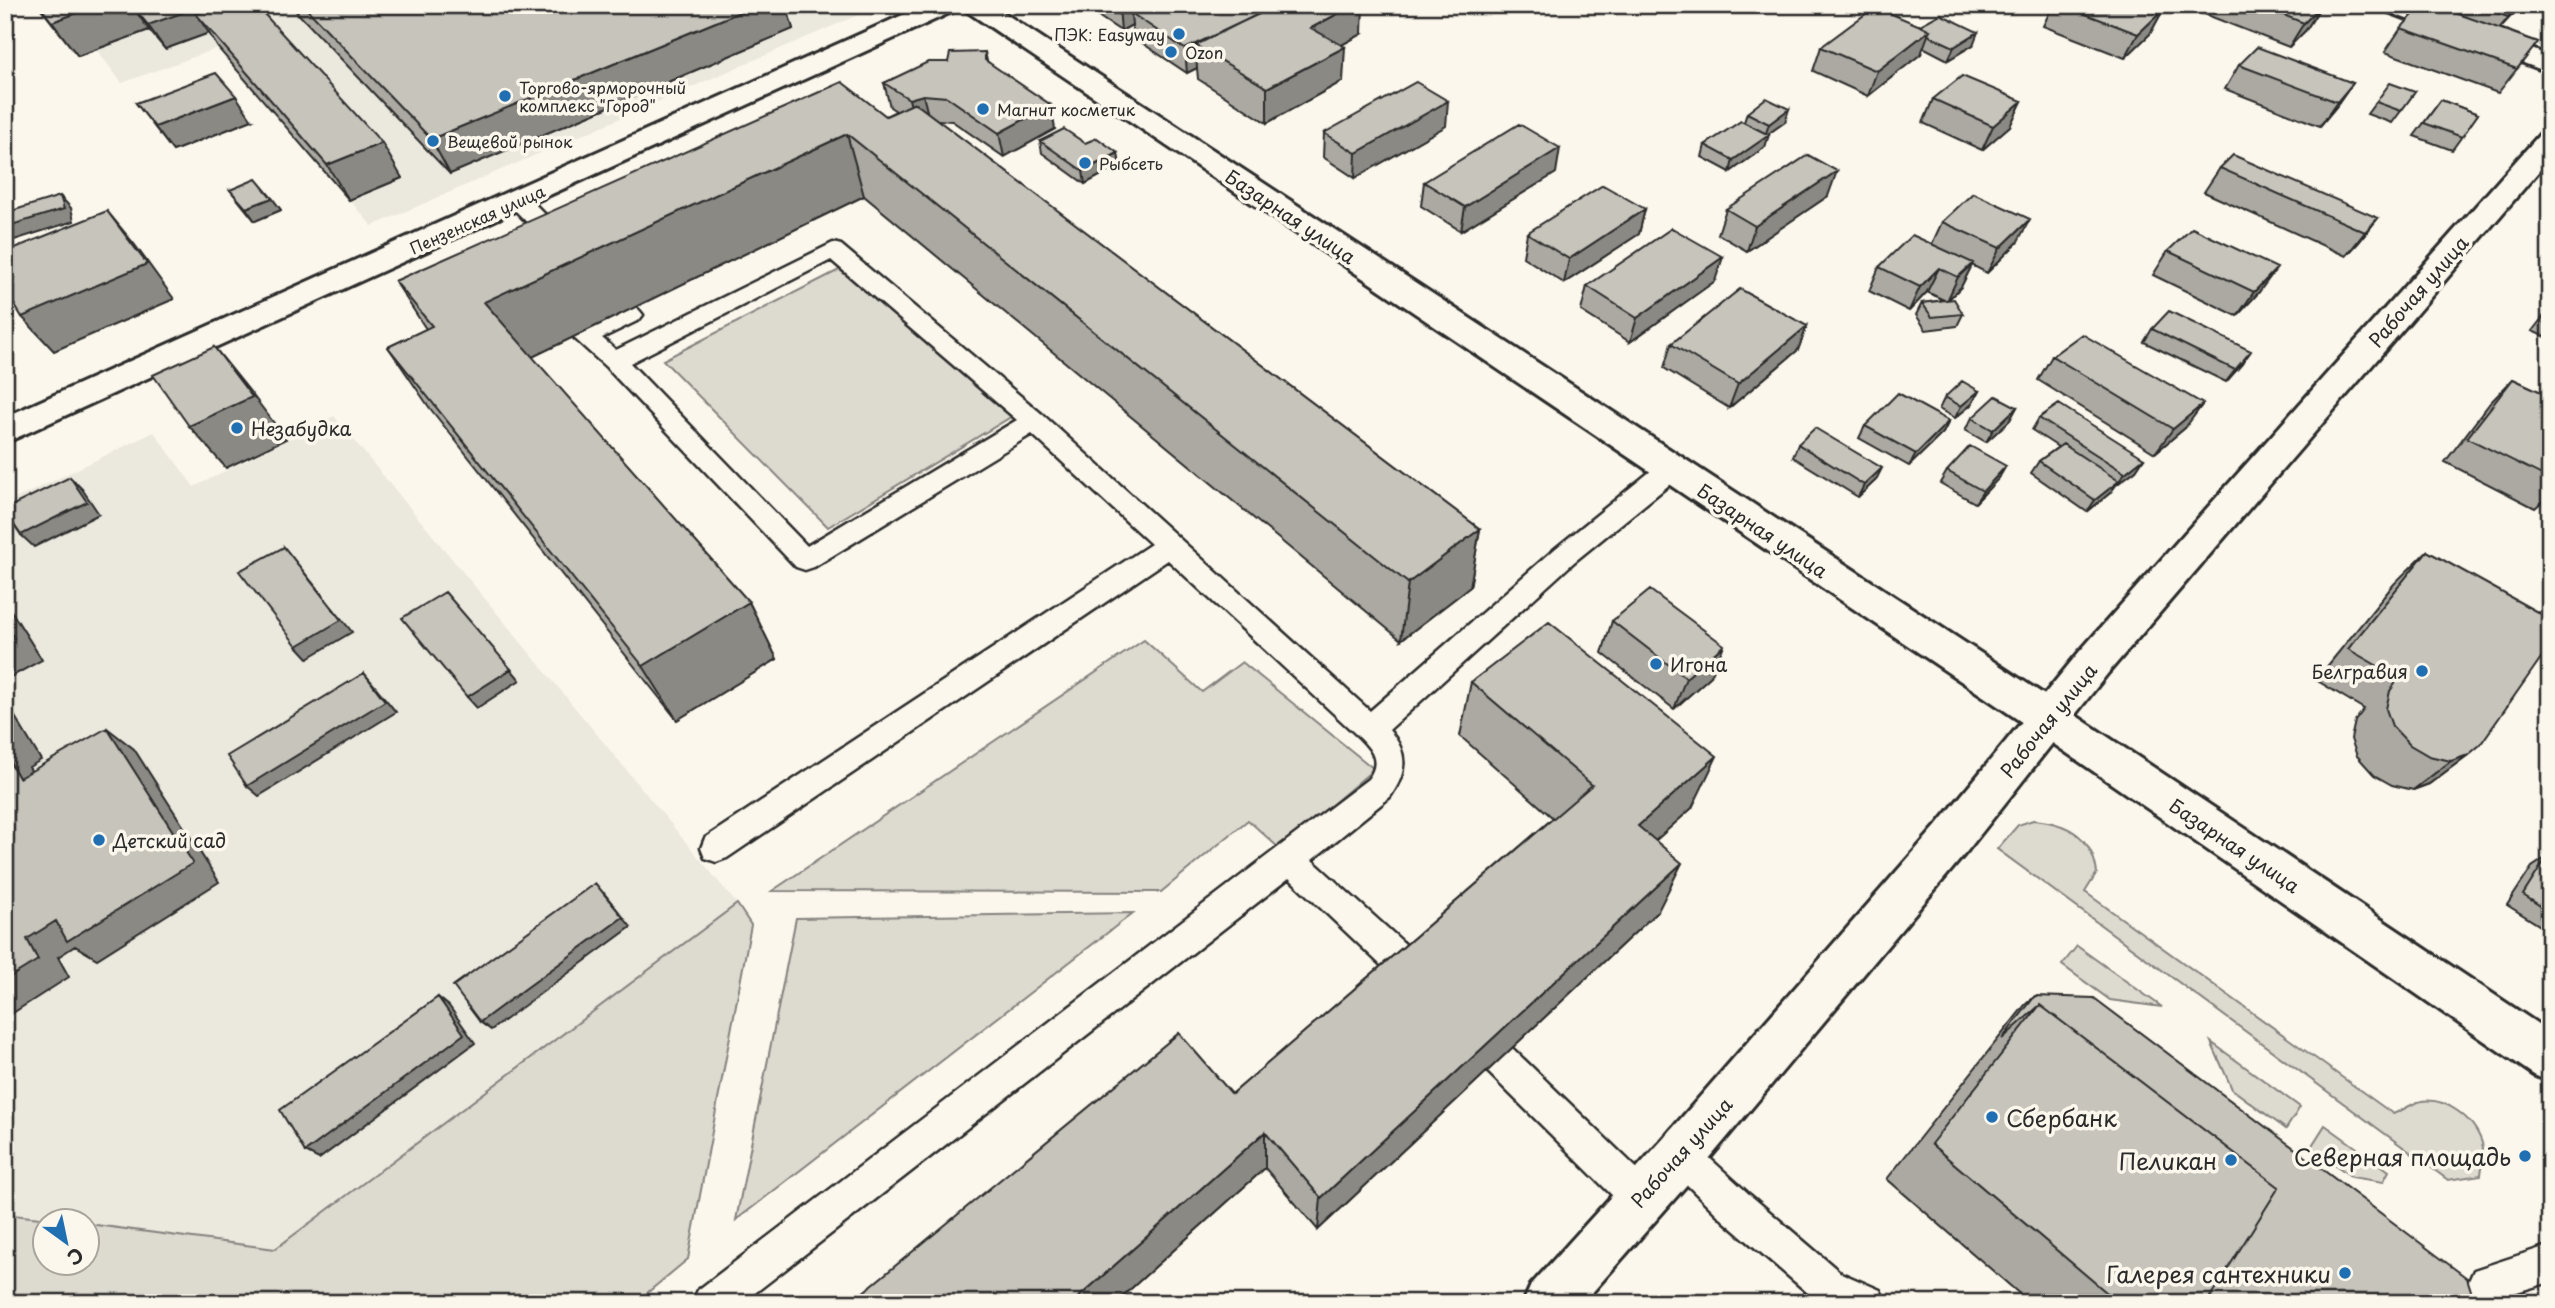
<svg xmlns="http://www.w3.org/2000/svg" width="2555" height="1308" font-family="'Playpen Sans',sans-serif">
  <rect width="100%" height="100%" fill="#fbf7ec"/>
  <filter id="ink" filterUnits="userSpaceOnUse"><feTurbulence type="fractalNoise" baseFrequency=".0143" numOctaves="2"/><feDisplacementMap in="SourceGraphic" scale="14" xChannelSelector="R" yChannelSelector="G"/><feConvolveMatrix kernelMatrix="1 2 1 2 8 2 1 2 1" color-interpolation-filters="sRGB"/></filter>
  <g filter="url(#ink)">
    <path fill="#ebe8de" d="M40 5H881L372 226 218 48 122 83 96 49 78 56Z
      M334 416 737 904 275 1249 88 1224V1220H58L5 1214V504L154 432 194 487Z"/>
    <path fill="#dddad0" stroke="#84827e" stroke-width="2" d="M843 268 1014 415 828 527 663 360Z
      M1144 640 1202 692 1242 662 1374 769 1280 849 1248 820 1161 892 772 891Z
      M2033 820C2068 823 2092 836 2097 873L2085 892 2393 1114C2401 1111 2410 1105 2418 1102 2444 1095 2474 1118 2482 1143 2485 1152 2482 1165 2481 1175L2448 1180 1997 849 2018 825Z
      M737 904 751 925 688 1259 635 1303H5V1214L58 1220H46V1262H88V1224L275 1249Z
      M1133 913 736 1220 796 918Z
      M2077 946 2162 1007 2110 1000 2062 965Z
      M2211 1042 2300 1107 2286 1129 2232 1089Z
      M2325 1125 2389 1171 2383 1182 2352 1177 2311 1147Z"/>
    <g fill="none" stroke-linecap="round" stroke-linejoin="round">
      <g stroke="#2b2b2b" stroke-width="5">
        <path id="service" d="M518 193 526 195 571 241 574 246 571 251H555L510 205 507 200 510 195Z
          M833 243 841 245 1043 415 1370 711 1556 548 1662 462 1671 460 1680 462 1684 469 1680 476 1574 562 1389 730C1409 753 1407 773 1390 797L1312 860 1426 963 1430 974 1426 985 1414 989 1402 985 1289 878 742 1303H692L698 1290 1368 779C1381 762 1373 751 1360 738L1168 560 727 858 716 862 705 858 701 848 705 838 1151 544 1032 434 814 567 805 570 796 567 606 367 573 337 577 331 616 313 618 306C629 302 636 305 643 315L639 320 602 338 616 350ZM831 260 1017 420 807 546 630 363Z
          M1499 1042 1511 1047 1654 1185 1659 1198 1654 1211 1641 1216 1628 1211 1487 1071 1482 1059 1487 1047Z
          M1681 1137 1693 1143 1750 1195 1841 1273 1880 1290 1886 1303H1823L1815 1299 1724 1221 1669 1167 1663 1155 1669 1143Z
          M2550 1245V1282L2510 1294 2513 1303H2475L2468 1283 2474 1270Z"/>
      </g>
      <g stroke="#2b2b2b" stroke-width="6">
        <path id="minor" d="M925 5H960L956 10 5 443V417Z
          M2379 5H2416L2550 56V73L2383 10Z
          M2550 132V158L2108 673 1968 850 1698 1172 1583 1303H1523L1531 1285 1664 1138 1938 824 2080 651 2540 134Z"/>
      </g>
      <g stroke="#2b2b2b" stroke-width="6">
        <path id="secondary" d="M961 5H992L2063 707 2550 1032V1082L2534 1075 2035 731 965 10Z"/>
      </g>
      <use href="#service" fill="#fbf7ec" fill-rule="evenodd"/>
      <use href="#minor" fill="#fbf7ec" fill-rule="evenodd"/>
      <use href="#secondary" fill="#fbf7ec" fill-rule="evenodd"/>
    </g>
    <path fill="#aba9a2" stroke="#2b2b2b" stroke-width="2" d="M38 5H256L402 178 349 200 218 48 209 33 165 49 149 30 78 56Z
      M290 5H786L793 29 450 174Z
      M1081 5H1245L1259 14 1362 34 1341 45 1343 81 1267 123 1198 79 1197 68 1187 73 1133 37 1132 25 1121 31Z
      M2053 5H2150L2163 10 2150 34 2125 58 2043 26Z
      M2197 5H2319L2321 6 2306 30 2289 47 2194 10Z
      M2463 5H2520L2500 28 2538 42 2498 93 2385 52 2401 28 2457 13Z
      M1920 25 1973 45 1948 60 1923 47 1921 54 1868 96 1813 71 1821 47Z
      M985 52 987 61 1055 129 1004 157 952 121 937 120 1480 529 1470 587 1401 640 864 196 532 357 749 602 777 659 677 720 429 407 388 347 426 329 395 281 886 116 896 111 890 107 884 83 948 62Z
      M2239 65 2353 83 2336 107 2320 126 2225 89Z
      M2415 92 2392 123 2367 114 2376 102Z
      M1933 99 2022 101 2010 126 1982 150 1923 123Z
      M2441 100 2478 114 2452 150 2414 136Z
      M136 103 252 120 173 151Z
      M1747 113 1785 122 1768 134 1765 147 1730 172 1702 157 1705 145 1744 122Z
      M1446 126 1355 178 1323 157 1324 133Z
      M1040 141 1085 143 1120 165 1085 184 1042 153Z
      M2220 168 2378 218 2359 242 2346 256 2204 192Z
      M1556 173 1461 231 1421 206 1424 182Z
      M230 190 272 198 281 210 255 221Z
      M1828 196 1747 251 1718 234 1726 209Z
      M1645 209 1639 234 1564 283 1523 257 1527 233Z
      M1942 222 2017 243 1987 273 1972 265 1961 287 1948 300 1963 314 1957 326 1926 330 1916 315 1922 303 1944 300 1927 292 1909 311 1869 291 1879 267 1932 244Z
      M2168 251 2259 292 2237 316 2153 275Z
      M1715 281 1630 342 1581 311 1587 286Z
      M2550 308V339L2532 331Z
      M1807 326 1798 350 1729 408 1664 368 1671 344Z
      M2152 329 2242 364 2226 382 2144 342Z
      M2052 356 2185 428 2155 453 2038 380Z
      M2513 379 2550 396V495L2535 508 2445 462 2490 403Z
      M1979 391 1972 404 1955 418 1939 409 1945 397Z
      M2017 407 2010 420 1986 442 1965 430 1972 418Z
      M2039 418 2144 458 2136 470 2116 485 2110 493 2087 512 2031 473 2039 461 2058 447 2032 430Z
      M1949 421 1943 433 1909 466 1859 438 1865 426Z
      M1798 444 1876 480 1858 497 1793 457Z
      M1947 471 1999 478 1975 503 1940 483Z
      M2427 551 2468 755 2429 784 2413 790 2392 785 2374 775 2357 756 2351 739 2355 721 2364 709 2316 680 2394 584Z
      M1612 621 1711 676 1674 709 1602 653Z
      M1471 682 1692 808 1656 840 1658 911 1318 1230 1265 1168 1115 1303H850L1232 1094 1553 818 1460 736Z
      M2547 857 2550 859V932L2507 905 2532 867Z
      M2035 996 2475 1303H2030L1887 1179 2025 1005Z"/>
    <path fill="#8b8984" stroke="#2b2b2b" stroke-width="2" d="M99 5H251L196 14 209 33 165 49 148 25 133 7 149 30 78 56 52 22Z
      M757 5H786L793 29 450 174 431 139Z
      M1122 5H1174L1131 13 1132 25 1121 31 1119 7Z
      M1354 5H1363L1362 34 1310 62 1311 28Z
      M2519 5H2520L2516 11 2498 30Z
      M2321 6 2306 30 2289 47 2304 23Z
      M2163 10 2150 34 2125 58 2138 34Z
      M1259 14 1196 45 1197 68 1187 73 1185 49Z
      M1930 30 1921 54 1868 96 1877 71Z
      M1978 32 1973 45 1948 60 1954 47Z
      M1345 47 1343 81 1267 123V88Z
      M2353 83 2336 107 2320 126 2337 102Z
      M923 95 929 119 915 123 909 99Z
      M236 96 252 120 173 151 155 127Z
      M1448 101 1446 126 1355 178 1356 153Z
      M2022 101 2010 126 1982 150 1993 126Z
      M1051 105 1055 129 1004 157 999 133Z
      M1789 109 1785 122 1765 136 1769 124Z
      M5 122 10 130 5 132Z
      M847 134 864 196 520 363 484 302Z
      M1769 135 1765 147 1730 172 1733 160Z
      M382 143 402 178 349 200 327 165Z
      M1560 148 1556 173 1461 231 1465 207Z
      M1118 153 1120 165 1085 184 1083 171Z
      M1837 171 1828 196 1747 251 1755 226Z
      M60 196 71 208 74 221 5 243V227Z
      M272 198 281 210 255 221 246 208Z
      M1645 209 1639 234 1564 283 1569 259Z
      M107 211 135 245 174 299 54 351 22 317Z
      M2378 218 2359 242 2346 256 2365 232Z
      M2030 219 2017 243 1987 273 2000 248Z
      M1723 257 1715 281 1630 342 1637 318Z
      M1973 263 1961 287 1947 301 1958 277Z
      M1939 268 1927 292 1909 311 1920 287Z
      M2277 268 2259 292 2237 316 2254 292Z
      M1807 326 1798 350 1729 408 1738 384Z
      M214 347 248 389 286 439 226 468 189 426Z
      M2251 351 2242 364 2226 382 2235 370Z
      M1979 391 1972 404 1955 418 1961 406Z
      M2203 404 2185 428 2155 453 2173 429Z
      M2017 407 2010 420 1986 442 1993 430Z
      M1949 421 1943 433 1909 466 1916 454Z
      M2144 458 2136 470 2116 485 2110 493 2087 512 2095 500 2119 481 2125 473Z
      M2006 466 1999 478 1975 503 1983 491Z
      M1882 468 1876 480 1858 497 1864 485Z
      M70 477 82 489 99 514 34 547 21 535Z
      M1480 529 1470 587 1401 640 1408 583Z
      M284 547 352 632 308 658 297 646Z
      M749 602 777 659 677 720 643 666Z
      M5 603 8 606 42 660 5 680Z
      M1724 645 1711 676 1674 709 1686 678Z
      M511 669 520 680 477 708 467 697Z
      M364 673 374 685 396 712 259 796 247 786Z
      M5 700 41 760 29 767 48 799 19 778 5 754Z
      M107 728 134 749 219 882 97 959 75 946 58 957 69 977 5 1018V980Z
      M2468 755 2429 784 2413 790 2451 761Z
      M1717 756 1692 808 1617 875 1638 826Z
      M1682 863 1658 911 1318 1230 1321 1198Z
      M604 893 631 927 491 1030 480 1022Z
      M438 997 449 1006 475 1043 319 1159 305 1152Z
      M1265 1132V1168L1115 1303H1072Z"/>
    <path fill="#c7c4bc" stroke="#2b2b2b" stroke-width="2" d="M39 5H99L52 22Z
      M138 5H204L148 25 133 7Z
      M219 5H256L382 143 327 165 196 14Z
      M303 5H757L431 139Z
      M1148 5H1245L1259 14 1185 49 1131 13Z
      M1276 5H1354L1311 28 1345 47 1267 88 1196 45Z
      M2062 5H2150L2163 10 2138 34Z
      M2258 5H2319L2321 6 2304 23Z
      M2422 5H2433L2538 42 2517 69 2401 28Z
      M2474 5H2519L2508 17Z
      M1875 7 1930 30 1877 71 1821 47Z
      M1940 14 1978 32 1954 47 1928 35 1930 30 1920 25Z
      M2257 47 2353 83 2337 102 2239 65Z
      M985 52V60L1051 105 999 133 947 97 923 95 909 99 884 83 928 62H948L950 53Z
      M216 73 236 96 155 127 136 103Z
      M1962 76 2022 101 1993 126 1933 99Z
      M842 82 886 116 915 103 1480 529 1408 583 847 134 484 302 749 602 643 666 388 347 432 326 395 281Z
      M1416 82 1448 101 1356 153 1324 133Z
      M2390 83 2415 92 2401 111 2376 102Z
      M1766 98 1789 109 1769 124 1747 113Z
      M2441 100 2478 114 2462 137 2424 123Z
      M1741 121 1769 135 1733 160 1705 145Z
      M1519 124 1560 148 1465 207 1424 182Z
      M1064 129 1085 143 1097 138 1118 153 1083 171 1040 141Z
      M1808 155 1837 171 1755 226 1726 209Z
      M2233 155 2378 218 2365 232 2220 168Z
      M256 179 272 198 246 208 230 190Z
      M1603 185 1645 209 1569 259 1527 233Z
      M1973 193 2030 219 2000 248 1942 222Z
      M60 196 64 209 5 227V213Z
      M107 211 147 264 22 317 5 290V252Z
      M1672 228 1723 257 1637 318 1587 286Z
      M2192 228 2277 268 2254 292 2168 251Z
      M1912 235 1973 263 1958 277 1939 268 1920 287 1879 267Z
      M1740 289 1807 326 1738 384 1671 344Z
      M1954 299 1963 314 1932 317 1922 303Z
      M2169 311 2251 351 2235 370 2152 329Z
      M2082 334 2203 404 2173 429 2052 356Z
      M214 347 252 397 189 426 153 375Z
      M2513 379 2550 396V479L2467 438Z
      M1962 381 1979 391 1961 406 1945 397Z
      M1898 393 1949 421 1916 454 1865 426Z
      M1996 396 2017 407 1993 430 1972 418Z
      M2059 404 2144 458 2125 473 2039 418Z
      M1815 428 1882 468 1864 485 1798 444Z
      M2063 444 2119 481 2095 500 2039 461Z
      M1970 446 2006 466 1983 491 1947 471Z
      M70 477 87 502 21 535 5 512V509Z
      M284 547 341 620 297 646 239 571Z
      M2427 551 2550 619V645L2480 745 2468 755 2451 761 2429 756 2410 745 2392 726 2386 709 2390 691 2399 678 2348 649Z
      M1650 590 1724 645 1686 678 1612 621Z
      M445 592 511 669 467 697 402 618Z
      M1549 622 1717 756 1638 826 1682 863 1321 1198 1265 1132 1072 1303H850L1179 1033 1232 1094 1592 785 1471 682Z
      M5 623 14 638 5 643Z
      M364 673 385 701 247 786 227 756Z
      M5 727 13 739 5 743Z
      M107 728 193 863 67 941 56 921 27 939 38 960 5 980V754L19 778Z
      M2547 857 2550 859V912L2523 895Z
      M595 883 623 917 480 1022 453 986Z
      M2035 996 2094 998 2467 1278 2475 1303H2217L2210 1297 2279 1187 2040 1005 2002 1039Z
      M438 997 464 1034 305 1152 280 1110Z
      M2040 1005 2279 1187 2210 1297 2217 1303H2119L1931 1144Z"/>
  </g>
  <g fill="#1f6fb2" stroke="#fbf7ec" stroke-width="2.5">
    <circle cx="1179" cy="34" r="7"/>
    <circle cx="1171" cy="52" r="7"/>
    <circle cx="505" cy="96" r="7"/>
    <circle cx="983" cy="109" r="7"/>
    <circle cx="433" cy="141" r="7"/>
    <circle cx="1085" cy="163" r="7"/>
    <circle cx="237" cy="428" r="7"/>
    <circle cx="1656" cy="664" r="7"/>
    <circle cx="2422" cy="671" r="7"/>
    <circle cx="99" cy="840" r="7"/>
    <circle cx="1992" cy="1117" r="7"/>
    <circle cx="2525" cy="1156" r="7"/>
    <circle cx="2231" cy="1160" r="7"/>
    <circle cx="2345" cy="1273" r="7"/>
  </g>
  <g text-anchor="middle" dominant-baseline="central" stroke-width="7" stroke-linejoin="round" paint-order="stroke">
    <g font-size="16" fill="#2b2b2b" stroke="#fbf7ec" text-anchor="start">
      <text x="1165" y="34" text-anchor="end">ПЭК: Easyway</text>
      <text x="1185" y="52">Ozon</text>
      <text x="519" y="87">Торгово-ярморочный<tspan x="519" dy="18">комплекс "Город"</tspan></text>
      <text x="997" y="109">Магнит косметик</text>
      <text x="447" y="141">Вещевой рынок</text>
      <text x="1099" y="163">Рыбсеть</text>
    </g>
    <g font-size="16" fill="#2b2b2b" stroke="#fbf7ec">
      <text transform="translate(477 219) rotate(-24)">Пензенская улица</text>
    </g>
    <g font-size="19" fill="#2b2b2b" stroke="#fbf7ec">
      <text transform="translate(1291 216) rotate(34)">Базарная улица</text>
      <text transform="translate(2418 291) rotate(-49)">Рабочая улица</text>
      <text transform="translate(1763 530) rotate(34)">Базарная улица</text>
      <text transform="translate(2048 720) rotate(-51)">Рабочая улица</text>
      <text transform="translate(2235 845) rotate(34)">Базарная улица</text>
      <text transform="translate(1681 1152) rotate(-48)">Рабочая улица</text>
    </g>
    <g font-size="19" fill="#2b2b2b" stroke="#fbf7ec" text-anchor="start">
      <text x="251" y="428">Незабудка</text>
      <text x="1670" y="664">Игона</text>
      <text x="2408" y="671" text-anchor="end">Белгравия</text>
      <text x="113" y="840">Детский сад</text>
    </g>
    <g font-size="23" fill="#2b2b2b" stroke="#fbf7ec" text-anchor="end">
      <text x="2006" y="1117" text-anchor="start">Сбербанк</text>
      <text x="2511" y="1156">Северная площадь</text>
      <text x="2217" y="1160">Пеликан</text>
      <text x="2331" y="1273">Галерея сантехники</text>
    </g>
  </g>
  <rect width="2555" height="1308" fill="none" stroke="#fbf7ec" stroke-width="28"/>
  <rect x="14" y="14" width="2527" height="1280" fill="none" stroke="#2b2b2b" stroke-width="2.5" filter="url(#ink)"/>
  <g transform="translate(66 1242) rotate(147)"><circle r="33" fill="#fbf7ec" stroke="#a8a59f" stroke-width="2"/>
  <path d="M0-5L12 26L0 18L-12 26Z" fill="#1f6fb2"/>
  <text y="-10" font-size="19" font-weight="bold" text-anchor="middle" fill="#2b2b2b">С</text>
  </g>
</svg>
